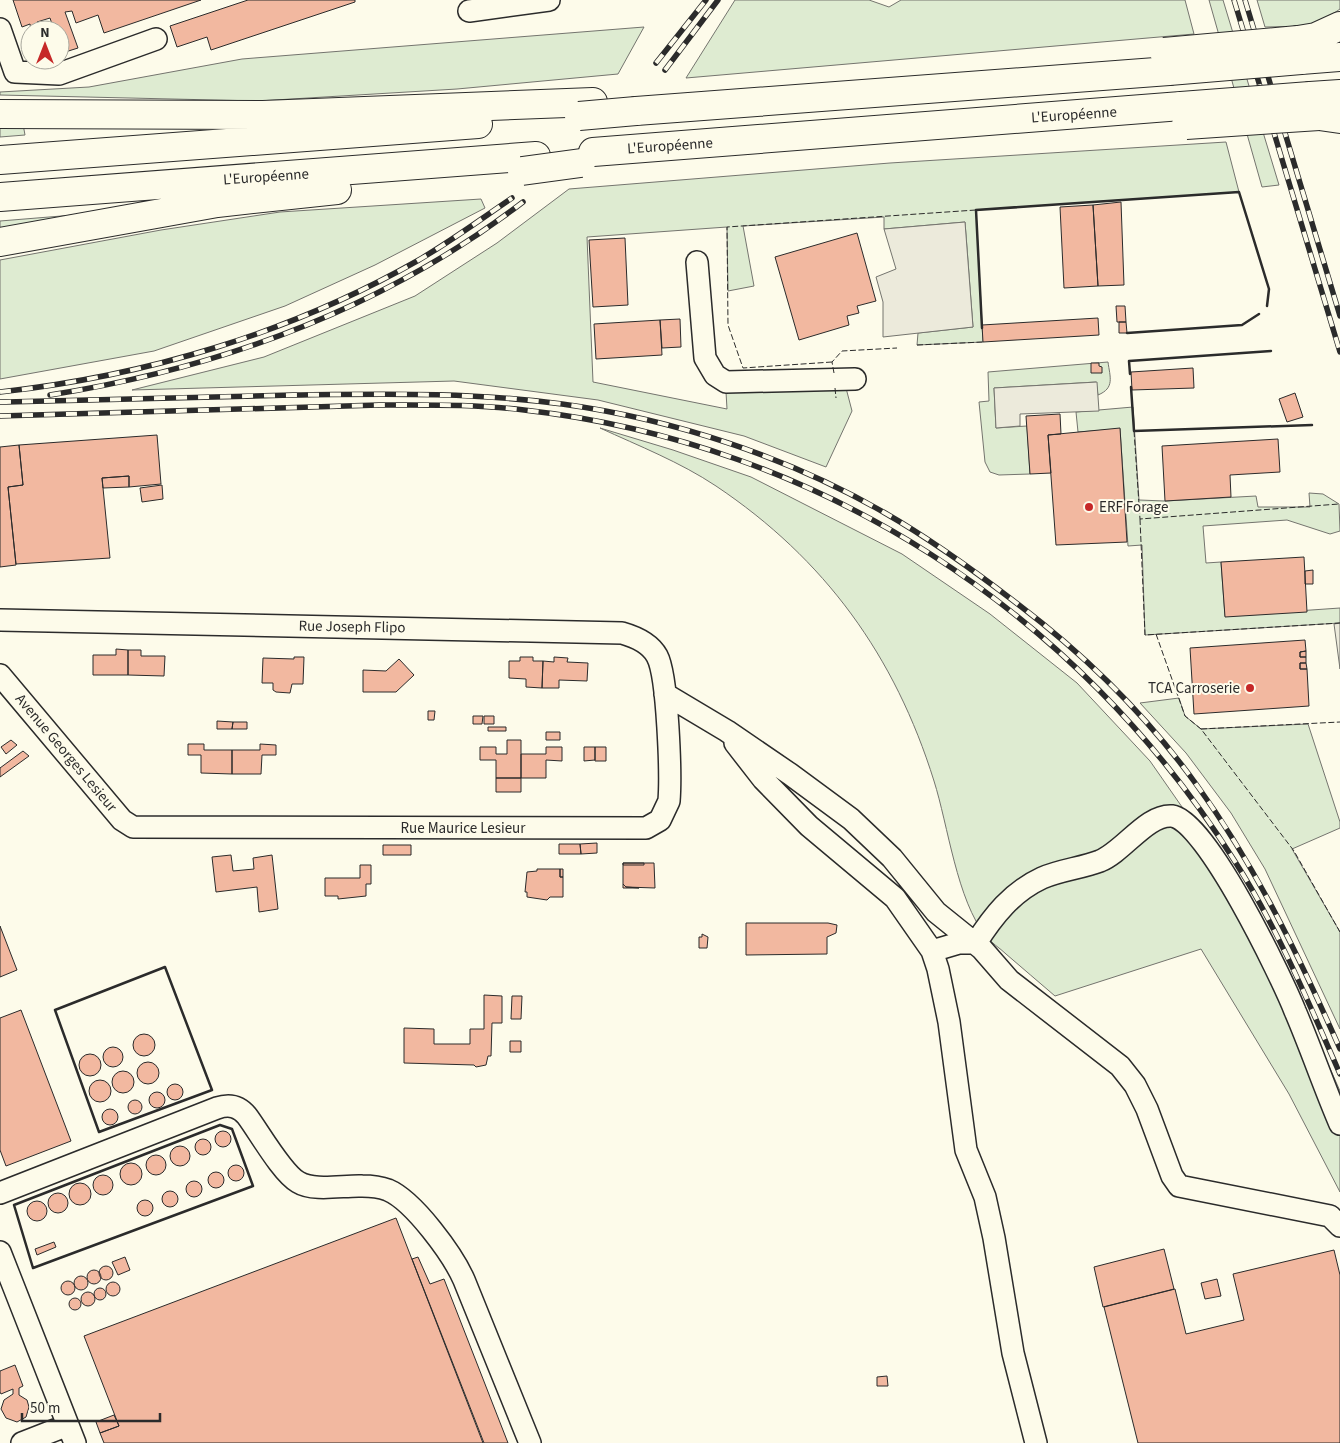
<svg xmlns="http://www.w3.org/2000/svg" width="1340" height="1443" font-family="'Source Sans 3',sans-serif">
  <rect width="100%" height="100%" fill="#fdfbea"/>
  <path fill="#deebd1" stroke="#74746e" d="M735 0H869L889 7 901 0H1185L1194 34 686 78Z
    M1209 0H1223L1279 185 1262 187Z
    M1257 0H1340V9L1315 26 1265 27Z
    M644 27 618 74 457 89 258 101 0 95V92L89 87 242 59Z
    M0 123 23 124 25 135 0 137Z
    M1226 142 1239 192 976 210 983 342 917 345 918 333 973 327 965 222 884 229V217L743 226 754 286 728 291 727 227 587 237 593 382 727 409 726 392 846 388 852 411 826 467 744 436 598 400 454 381 132 390 264 357 415 296 497 243 569 189 890 163Z
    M481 199 485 208 375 265 285 306 154 351 0 379V260L161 230 280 212Z
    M135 210 0 233V221Z
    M1108 362C1110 377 1115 388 1098 395L1096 382 994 388 996 428 1027 426 1030 474 999 475 990 472 985 462 979 402 989 401 988 372Z
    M1133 407 1139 500 1165 501 1256 496 1258 507H1310L1309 493 1323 494 1339 504 1340 531 1330 534 1287 520 1203 526 1206 563 1221 562 1225 616 1340 608V623L1145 635 1142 545 1128 546 1120 429 1078 432 1076 412Z
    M600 428 673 450 751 477 902 554 990 614 1077 683 1150 761 1205 840 1312 1028 1340 1091V1192L1289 1094 1201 949 1055 996C1039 982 1022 968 1006 954 1000 948 991 943 986 936 957 901 948 825 934 781 895 656 825 559 716 486 680 462 639 446 600 428Z
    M1179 698 1185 716 1201 729 1308 724 1340 822V828L1292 849 1340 932V1029L1265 869 1231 813 1186 753 1140 703Z"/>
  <path fill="#eceadb" stroke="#74746e" d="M965 222 973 327 883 337V302L876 277 896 269 884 229Z
    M1097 382 1099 411 1020 414V426L996 428 994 388Z
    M1340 623V669L1334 624Z"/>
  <path fill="#f2b8a0" stroke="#2b2b2b" d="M13 0H201L104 33 98 15 76 23 72 11 65 12 78 48 62 53 60 30H54L50 18 37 22 39 26 52 30H31L30 24 22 27Z
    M248 0H355V2L211 50 207 37 177 47 170 26Z
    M30 31V50L26 41Z
    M1121 202 1124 285 1098 286 1093 205Z
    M1093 205 1098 286 1064 288 1060 207Z
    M857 233 876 301 857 306 859 313 847 316 849 325 799 340 775 257Z
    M625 238 628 305 593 307 589 240Z
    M1116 306H1125L1126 322H1117Z
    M1098 318 1099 335 983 342 982 325Z
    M680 319 681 347 662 348 660 320Z
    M660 320 662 355 596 359 594 324Z
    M1119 322H1126L1127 333H1119Z
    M1091 363H1099V366L1102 367V373H1091Z
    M1193 368 1194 388 1132 390 1131 372Z
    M1295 393 1303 417 1287 422 1279 399Z
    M1060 414 1061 434 1048 435 1051 473 1030 474 1026 416Z
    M1120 428 1127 542 1056 545 1048 435Z
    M157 435 161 484 129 487V476L102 478 110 558 16 564 8 487 23 485 19 445Z
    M1278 439 1280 472 1230 475 1231 497 1165 501 1162 446Z
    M19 445 23 485 8 487 16 565 0 567V447Z
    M129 476V487L103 488 102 478Z
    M162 485 163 499 142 502 140 488Z
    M1304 557 1307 612 1225 617 1221 562Z
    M1313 570V584H1305V571Z
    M1305 640 1306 651 1300 652V657H1306V663H1300V669H1307L1309 706 1194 714 1190 648Z
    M116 649 128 650V675H93V655H116Z
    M128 650H141V656H165L164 676 128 675Z
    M1306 651V657H1300V652Z
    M294 657H304L303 684H292L290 693 276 692 273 690V683H262L263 658 294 659Z
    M520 657H533V661H543L542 688 526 687V679L509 678V661H520Z
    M554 657 568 658 567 662 588 663 587 681 559 680V688H542L543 661 554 662Z
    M399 659 414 675 396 692H363V670L386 671Z
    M1300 663H1306L1307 669H1300Z
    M428 711H435L434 720H428Z
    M473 716H483L482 724H473Z
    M484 716H494V724H484Z
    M217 721 233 722 232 729H217Z
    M233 722H247V729H232Z
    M488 727H506V731H488Z
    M546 732H560V740H546Z
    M11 740 17 745 6 754 1 747Z
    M507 740H521V778H496V760H480V747H496V754H507Z
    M188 744H204V750H232V774L201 773V755H188Z
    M260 744 276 745V755H262L261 774H232V750H260Z
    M546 747H562V761L546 760V778H521V754H546Z
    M584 747H595V760L584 761Z
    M595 747H606V761H595Z
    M23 751 29 756 0 777V768Z
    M496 778H521V792H496Z
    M597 843V853L581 854 580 844Z
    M559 844H580L581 854H559Z
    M383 845H411V855H383Z
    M231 855 233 871 254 869 253 858 272 855 278 909 259 912 257 887 216 892 212 857Z
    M623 863H654L655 888 626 887 623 884Z
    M623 863H644V865H623Z
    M360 865H371V884H366V896L338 899V896H325V878H360Z
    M537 869H560V877H563V897H550L547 900 527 897V892H525L527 872 537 871Z
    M560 869H563V877H560Z
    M623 884 626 887 639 888H623Z
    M746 923H828L837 925 836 933 827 937V954L746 955Z
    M0 926 17 970 0 977Z
    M702 934 708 937 707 948H699V937H702Z
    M484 995 502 996V1023H492L491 1056H488L486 1065 476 1067 474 1065 404 1063V1028L434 1029V1044H470V1029H484Z
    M512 996H522L521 1019H511Z
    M21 1010 71 1141 6 1166 0 1150V1018Z
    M133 1045a11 11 0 1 1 22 0a11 11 0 1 1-22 0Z
    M510 1041H521V1052H510Z
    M103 1057a10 10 0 1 1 20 0a10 10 0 1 1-20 0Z
    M79 1065a11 11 0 1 1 22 0a11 11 0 1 1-22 0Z
    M137 1073a11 11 0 1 1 22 0a11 11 0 1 1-22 0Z
    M112 1082a11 11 0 1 1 22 0a11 11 0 1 1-22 0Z
    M89 1091a11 11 0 1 1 22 0a11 11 0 1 1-22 0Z
    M167 1092a8 8 0 1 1 16 0a8 8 0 1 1-16 0Z
    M149 1100a8 8 0 1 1 16 0a8 8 0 1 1-16 0Z
    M128 1107a7 7 0 1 1 14 0a7 7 0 1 1-14 0Z
    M102 1117a8 8 0 1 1 16 0a8 8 0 1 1-16 0Z
    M215 1139a8 8 0 1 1 16 0a8 8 0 1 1-16 0Z
    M195 1147a8 8 0 1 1 16 0a8 8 0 1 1-16 0Z
    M170 1156a10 10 0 1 1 20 0a10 10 0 1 1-20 0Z
    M146 1165a10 10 0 1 1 20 0a10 10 0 1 1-20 0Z
    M120 1174a11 11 0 1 1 22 0a11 11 0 1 1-22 0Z
    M228 1173a8 8 0 1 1 16 0a8 8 0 1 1-16 0Z
    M208 1180a8 8 0 1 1 16 0a8 8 0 1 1-16 0Z
    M93 1185a10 10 0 1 1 20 0a10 10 0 1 1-20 0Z
    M186 1189a8 8 0 1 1 16 0a8 8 0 1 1-16 0Z
    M69 1194a11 11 0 1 1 22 0a11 11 0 1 1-22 0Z
    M162 1199a8 8 0 1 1 16 0a8 8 0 1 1-16 0Z
    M48 1203a10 10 0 1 1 20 0a10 10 0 1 1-20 0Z
    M137 1208a8 8 0 1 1 16 0a8 8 0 1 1-16 0Z
    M27 1211a10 10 0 1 1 20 0a10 10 0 1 1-20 0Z
    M396 1218 483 1443H104L100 1433 119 1426 84 1336Z
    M54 1242 56 1247 37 1255 35 1249Z
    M1164 1249 1174 1289 1103 1307 1094 1267Z
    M1334 1250 1340 1275V1443H1138L1104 1307 1175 1289 1186 1334 1244 1320 1233 1274Z
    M125 1257 130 1270 118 1275 112 1262Z
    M418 1257 430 1284 444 1279 508 1443H484L412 1259Z
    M99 1273a7 7 0 1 1 14 0a7 7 0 1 1-14 0Z
    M87 1277a7 7 0 1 1 14 0a7 7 0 1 1-14 0Z
    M74 1283a7 7 0 1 1 14 0a7 7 0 1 1-14 0Z
    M1217 1279 1221 1296 1205 1299 1201 1283Z
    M61 1288a7 7 0 1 1 14 0a7 7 0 1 1-14 0Z
    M106 1289a7 7 0 1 1 14 0a7 7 0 1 1-14 0Z
    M94 1294a6 6 0 1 1 12 0a6 6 0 1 1-12 0Z
    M81 1299a7 7 0 1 1 14 0a7 7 0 1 1-14 0Z
    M69 1304a6 6 0 1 1 12 0a6 6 0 1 1-12 0Z
    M15 1365 23 1386 19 1388V1395L27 1400 29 1407 26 1417 17 1422 6 1418 1 1409 4 1400 13 1394V1389L1 1394 0 1392V1371Z
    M887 1376 888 1386H877V1377Z
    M114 1415 119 1426 100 1433 96 1422Z"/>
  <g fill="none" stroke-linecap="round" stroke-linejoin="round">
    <g stroke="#2b2b2b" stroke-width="24">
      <path id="minor" d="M469 11 549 0
        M0 29 15 72 59 74 156 39
        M697 262 705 358 715 375 726 382 855 379
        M0 620 622 633C636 637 650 643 657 656 668 676 671 776 669 801L660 820 646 828 133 827 122 820 0 675
        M665 694 727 731 790 774 851 819 892 858 936 912 982 949 1009 980 1120 1066 1135 1085 1147 1109 1172 1176 1179 1186 1330 1216 1340 1226
        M735 743 763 779 809 826 895 898 932 951 938 969 949 1022 966 1150 985 1197 994 1238 1013 1353 1036 1443
        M932 951 959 943H976C993 916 1012 892 1042 878 1060 870 1082 868 1100 861 1124 851 1147 814 1172 816 1206 820 1281 976 1295 1011 1311 1048 1324 1087 1340 1124
        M0 1193 217 1108C229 1104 239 1106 247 1116 259 1132 282 1173 298 1182 314 1192 344 1185 362 1186 371 1186 380 1187 388 1190 414 1201 453 1255 464 1280L530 1443
        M0 1252 75 1443
        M22 1443 68 1425"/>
    </g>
    <g stroke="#2b2b2b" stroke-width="30">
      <path id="highway" d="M1298 40 1316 37 1340 26
        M1301 60 1340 57
        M1310 96 1340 94
        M636 111 1169 71
        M0 114 263 115 593 102
        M1319 116 1340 119
        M593 152 1181 106
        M0 160 478 124
        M0 197 536 156
        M0 242 217 203 337 190"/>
    </g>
    <use href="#minor" stroke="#fdfbea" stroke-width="21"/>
    <use href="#highway" stroke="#fdfbea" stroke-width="28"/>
    <g stroke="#2b2b2b" stroke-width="5.5">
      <path id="rail" d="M1234 0 1340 352
        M1245 0 1340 316
        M656 63 706 0
        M665 70 718 0
        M0 392C146 376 290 333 417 261 450 242 481 219 512 198
        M50 395C222 368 384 308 523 202
        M0 402C98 400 196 397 293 395 384 394 472 392 562 404 673 419 788 457 885 513 932 540 976 572 1019 605 1086 656 1147 716 1196 784 1256 867 1299 956 1340 1049
        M0 416 379 405C428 405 476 404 524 410 818 443 1077 611 1234 860 1277 927 1308 1001 1340 1074"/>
    </g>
    <use href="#rail" stroke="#fdfbea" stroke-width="4" stroke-dasharray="11" stroke-linecap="butt"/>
    <g stroke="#2b2b2b" stroke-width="30" stroke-linecap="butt">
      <path id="highway-bridge" d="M1164 52 1298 40
        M1169 71 1301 60
        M1181 106 1310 96
        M579 116 636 111
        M1186 125 1319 116
        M522 171 581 163"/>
    </g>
    <use href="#highway-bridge" stroke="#fdfbea" stroke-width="28"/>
    <path stroke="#2b2b2b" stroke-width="1" stroke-dasharray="6 2.5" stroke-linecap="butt" d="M917 345 983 342
      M832 362 743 368 728 325 727 227 976 210
      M834 373 832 362 842 351 897 348
      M835 388 836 398
      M1134 431 1140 519 1339 504
      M1140 519 1145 635 1340 623
      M1156 634 1185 716 1201 729 1294 851 1340 932
      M1201 729 1340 722"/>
    <path stroke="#2b2b2b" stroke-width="2.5" d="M982 328 976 210 1239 192 1269 289 1267 306
      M1127 333 1242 325 1259 314
      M1130 374 1129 361 1271 351
      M1131 387 1134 431 1312 425
      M165 967 212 1090 99 1132 55 1010Z
      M220 1125 232 1129 253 1186 33 1268 14 1205Z"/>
  </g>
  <g fill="#c62828" stroke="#fdfbea" stroke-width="2">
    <circle cx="1089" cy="507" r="5"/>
    <circle cx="1250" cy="688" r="5"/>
  </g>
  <g text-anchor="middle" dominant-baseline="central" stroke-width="4" stroke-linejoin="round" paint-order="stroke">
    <g font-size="15" fill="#2b2b2b" stroke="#fdfbea">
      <text transform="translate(1074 115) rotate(-4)">L'Européenne</text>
      <text transform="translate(670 146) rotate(-4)">L'Européenne</text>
      <text transform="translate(266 177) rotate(-4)">L'Européenne</text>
      <text transform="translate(352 627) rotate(1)">Rue Joseph Flipo</text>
      <text transform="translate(66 753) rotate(50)">Avenue Georges Lesieur</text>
      <text x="463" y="828">Rue Maurice Lesieur</text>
    </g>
    <g font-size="15" fill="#2b2b2b" stroke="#fdfbea" text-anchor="start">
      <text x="1099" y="507">ERF Forage</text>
      <text x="1240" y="688" text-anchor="end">TCA Carroserie</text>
    </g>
  </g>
  <g transform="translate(45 45)"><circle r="24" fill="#fdfbea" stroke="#a9a89e"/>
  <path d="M0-4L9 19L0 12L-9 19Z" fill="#c62828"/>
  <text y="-8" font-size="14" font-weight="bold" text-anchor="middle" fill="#2b2b2b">N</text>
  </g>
  <path d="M22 1413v8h138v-8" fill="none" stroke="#2b2b2b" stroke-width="2.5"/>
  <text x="30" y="1413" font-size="15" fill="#2b2b2b" stroke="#fdfbea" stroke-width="4" paint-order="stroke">50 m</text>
</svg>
